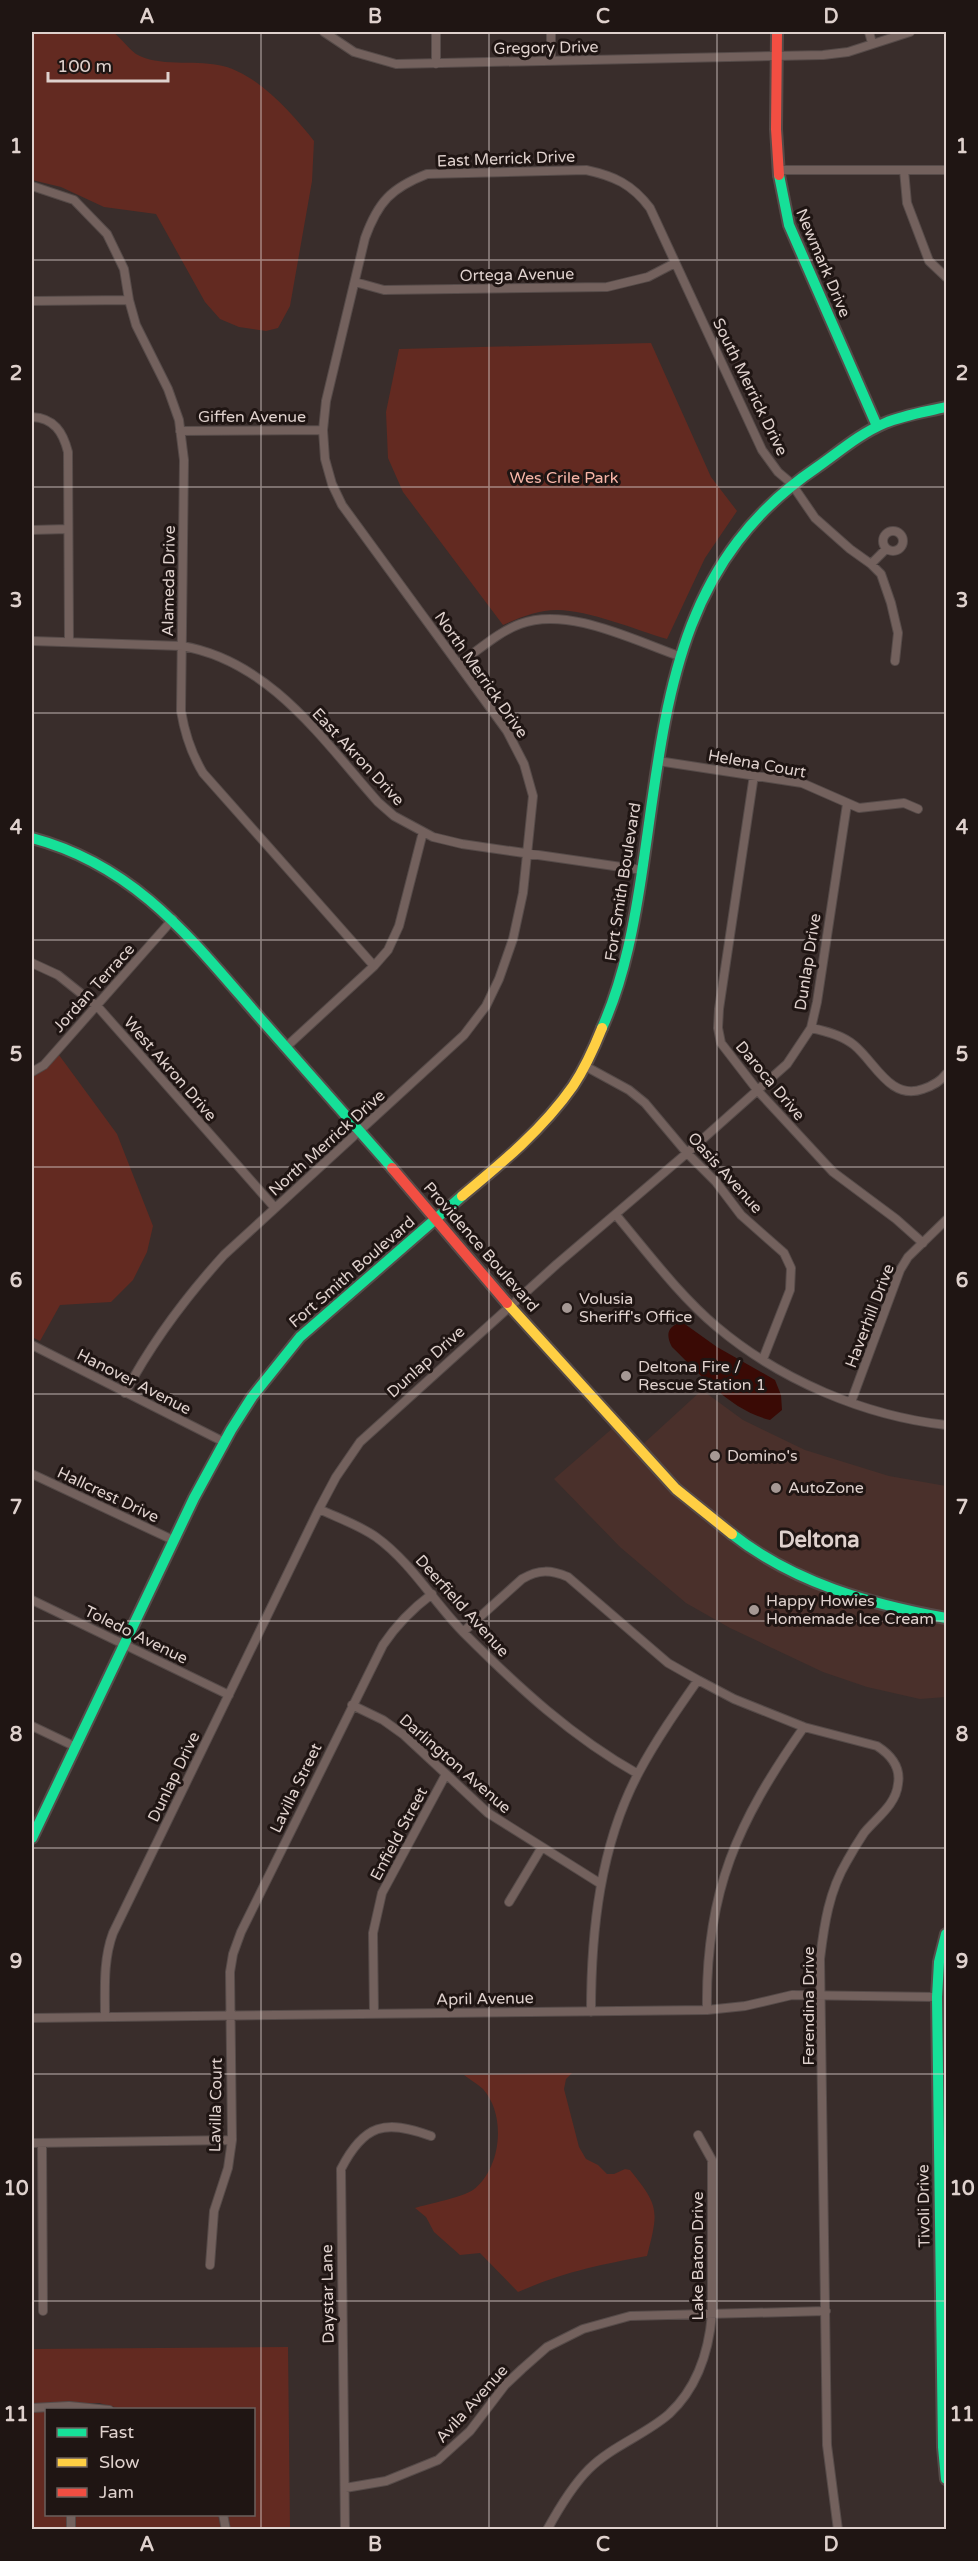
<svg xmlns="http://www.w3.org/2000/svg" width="978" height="2561" font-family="'Varela Round',sans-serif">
  <rect width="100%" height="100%" fill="#392d2b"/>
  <path fill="#4a302b" d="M702 1390 743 1420 805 1450 889 1476 946 1486V1613L888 1603 851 1591 796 1568 752 1544 679 1486 642 1445Z
    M614 1427 646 1461 792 1576 946 1622V1697L920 1699 867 1687 823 1672 730 1628 686 1603 620 1547 554 1479Z"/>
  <path fill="#632a21" d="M32 32H113C121 38 128 48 136 54 158 67 194 60 218 65 255 71 292 113 314 141L312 181 290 306 278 328 266 331 239 327 220 319 205 302 156 214 104 207 61 187 32 180Z
    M651 343 711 477 737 511 705 558 667 639C636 630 589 610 557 610 538 610 521 617 503 625L403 492 388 458 386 412 399 349Z
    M59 1055 117 1134 153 1226 147 1252 133 1280 111 1302 60 1305 40 1341 32 1337V1077L46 1069Z
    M572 2073 566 2079 564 2089 579 2147 586 2159 598 2165 607 2174H614L625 2169 630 2170C659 2206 659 2210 647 2256 598 2265 564 2272 518 2292L480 2253 460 2255 434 2232 426 2217 415 2208C428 2204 463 2197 473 2190 501 2169 507 2116 483 2089 478 2084 470 2080 464 2075Z
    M288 2347 290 2529H230L228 2515 254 2514V2410H126L99 2403 32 2404V2349Z
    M46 2411V2514L66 2515V2529H32V2412Z
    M75 2515H218L221 2529H76Z"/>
  <path fill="#3a0a05" d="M682 1322 717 1347 775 1380 781 1395 782 1410 770 1420C730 1410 701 1375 672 1347 665 1334 668 1326 682 1322Z"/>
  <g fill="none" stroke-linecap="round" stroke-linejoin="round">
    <g stroke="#564b49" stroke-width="10">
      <path id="street" d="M324 32 354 52 396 64 823 55 848 52 910 32
        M436 32V64
        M551 32V61
        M869 32 872 43
        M778 170H946
        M904 170 907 203 929 261 946 277
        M32 186 74 200 107 234 124 269 129 300 136 325 168 389 179 420 184 460 181 711C185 735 191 753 203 773L374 966
        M355 282 384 290 607 287 648 277 675 263
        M32 301 129 300
        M32 417C54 418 63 432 68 452L69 642
        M180 431 323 430
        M32 530 68 529
        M883 541a10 10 0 1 1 20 0a10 10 0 1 1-20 0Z
        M871 564 886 549
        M32 641 182 646C270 661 322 739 378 802L394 816 433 837 462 844 642 870
        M458 664C478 651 498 632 520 624 567 606 633 640 679 656
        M658 761 802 783 859 808 904 803 918 809
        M754 775 719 1009 718 1028 721 1043 758 1091 833 1172 896 1219 923 1243
        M32 963 58 975 98 1007 275 1208
        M811 1028C826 1031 842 1035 854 1045 875 1062 890 1101 923 1089 932 1086 941 1081 946 1074
        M286 1047 374 966 388 950 399 926 423 832
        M585 1066 629 1090 645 1103 687 1153 716 1182 741 1215 784 1253 791 1268 790 1290 763 1359
        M32 1072 44 1065 173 919
        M616 1215C648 1253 679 1295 717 1327 780 1380 865 1416 946 1425
        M32 1345 224 1442
        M125 1393C152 1342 185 1298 224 1255L464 1035 486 1006 499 979 513 939 523 893 533 796 524 764 507 731 342 505 332 484 325 459 323 430 326 401 365 238C378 202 391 188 427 174L586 170C614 176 632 184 650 208L762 450 778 472 791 483 815 518 850 549 871 564 881 574 891 603 898 633 895 661
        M851 1402 900 1270 908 1257 946 1220
        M32 1474 173 1540
        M319 1509C338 1518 359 1525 376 1537 412 1563 434 1603 465 1634 518 1687 572 1737 638 1774
        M32 1600 229 1695
        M463 1632 522 1579C539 1569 551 1570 568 1577L668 1663 698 1680 734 1699 804 1727 877 1746C891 1755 901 1767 898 1784 896 1805 876 1818 864 1833 858 1842 852 1852 847 1861 829 1891 824 1925 820 1959L827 2445 838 2530
        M352 1705 383 1720 404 1735 488 1813 601 1884
        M32 1726 76 1747
        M509 1902 542 1847
        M707 2010C705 1892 738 1821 804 1727
        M591 2012C591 1931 600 1845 639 1772 656 1740 677 1710 698 1680
        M374 2014 373 1933 382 1893 445 1776
        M105 2017C105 1988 103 1960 113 1933L319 1509 336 1477 360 1442 557 1264 687 1153 787 1064 811 1028 817 1002 847 804
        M32 2018 707 2010 745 2006 792 1995 937 1997
        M32 2143 232 2140
        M42 2143 43 2311
        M210 2265 214 2211 228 2168 232 2140 230 1972 233 1954 241 1932 383 1645C397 1624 412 1609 432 1594
        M32 2408 69 2406 109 2410
        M345 2488 386 2481 438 2460 470 2431 505 2385 522 2369 547 2347 583 2329 630 2316 826 2311
        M71 2514V2530
        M223 2514 226 2530
        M345 2530 341 2169C364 2124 385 2119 431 2136
        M547 2530C559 2508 572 2486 589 2469 612 2446 645 2435 669 2414 697 2388 709 2350 712 2314V2160L698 2135"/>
    </g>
    <g stroke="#564b49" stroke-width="14">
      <path id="fast" d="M779 175 789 225 877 426
        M32 838C137 866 192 940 260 1018 304 1068 348 1118 392 1168
        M602 1028C625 977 635 920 643 865 666 710 673 565 816 468 839 452 859 434 885 423 904 415 925 412 946 407
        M732 1534C794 1583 870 1604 946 1618
        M32 1838 194 1498 231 1430 252 1397 300 1337 462 1196
        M946 1934 939 1962 937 1997 943 2447 946 2479"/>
    </g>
    <g stroke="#564b49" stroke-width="14">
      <path id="slow" d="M462 1196C502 1163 543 1129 573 1086 585 1068 594 1048 602 1028
        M507 1303 676 1489 732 1534"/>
    </g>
    <g stroke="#564b49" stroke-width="14">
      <path id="jam" d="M777 32 776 129 779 175
        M392 1168 507 1303"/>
    </g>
    <use href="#street" stroke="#73615d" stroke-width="8"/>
    <use href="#fast" stroke="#16e098" stroke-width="10"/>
    <use href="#slow" stroke="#ffcf43" stroke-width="10"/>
    <use href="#jam" stroke="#f24e42" stroke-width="10"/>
  </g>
  <path fill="none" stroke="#dfd1cd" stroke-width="1.5" stroke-opacity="0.55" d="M261 32V2530M489 32V2530M717 32V2530M32 260H946M32 487H946M32 713H946M32 940H946M32 1167H946M32 1394H946M32 1621H946M32 1848H946M32 2074H946M32 2301H946"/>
  <g fill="#a59894" stroke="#1f1513" stroke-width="2">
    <circle cx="567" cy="1308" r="6"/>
    <circle cx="626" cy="1376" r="6"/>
    <circle cx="715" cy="1456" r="6"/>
    <circle cx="776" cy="1488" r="6"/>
    <circle cx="754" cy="1610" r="6"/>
  </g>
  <g text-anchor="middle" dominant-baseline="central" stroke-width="6" stroke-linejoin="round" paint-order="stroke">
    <g font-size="16" fill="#dfd1cd" stroke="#1f1513">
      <text transform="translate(546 48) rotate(-1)">Gregory Drive</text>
      <text transform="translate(506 159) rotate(-2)">East Merrick Drive</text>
      <text transform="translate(823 263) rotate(67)">Newmark Drive</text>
      <text transform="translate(517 275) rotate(-1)">Ortega Avenue</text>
      <text transform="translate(750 387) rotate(64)">South Merrick Drive</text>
      <text x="252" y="417">Giffen Avenue</text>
      <text transform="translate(169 581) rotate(-89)">Alameda Drive</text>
      <text transform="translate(481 675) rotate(55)">North Merrick Drive</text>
      <text transform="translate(358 757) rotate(47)">East Akron Drive</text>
      <text transform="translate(757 764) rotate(10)">Helena Court</text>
      <text transform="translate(623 882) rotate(-81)">Fort Smith Boulevard</text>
      <text transform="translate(808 962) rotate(-81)">Dunlap Drive</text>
      <text transform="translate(94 988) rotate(-48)">Jordan Terrace</text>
      <text transform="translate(170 1069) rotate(49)">West Akron Drive</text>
      <text transform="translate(770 1081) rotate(50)">Daroca Drive</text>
      <text transform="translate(327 1143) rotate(-42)">North Merrick Drive</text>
      <text transform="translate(725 1173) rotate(48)">Oasis Avenue</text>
      <text transform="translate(481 1247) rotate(49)">Providence Boulevard</text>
      <text transform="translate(352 1272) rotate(-41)">Fort Smith Boulevard</text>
      <text transform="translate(870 1316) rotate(-69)">Haverhill Drive</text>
      <text transform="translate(426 1362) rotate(-42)">Dunlap Drive</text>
      <text transform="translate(134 1382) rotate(27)">Hanover Avenue</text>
      <text transform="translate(108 1495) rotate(25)">Hallcrest Drive</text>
      <text transform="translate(462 1606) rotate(48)">Deerfield Avenue</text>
      <text transform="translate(136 1635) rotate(26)">Toledo Avenue</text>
      <text transform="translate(455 1764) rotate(41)">Darlington Avenue</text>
      <text transform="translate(174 1777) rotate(-64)">Dunlap Drive</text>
      <text transform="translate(296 1788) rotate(-64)">Lavilla Street</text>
      <text transform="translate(399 1834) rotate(-62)">Enfield Street</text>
      <text transform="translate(485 1999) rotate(-1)">April Avenue</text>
      <text transform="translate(809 2006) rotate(-90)">Ferendina Drive</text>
      <text transform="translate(216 2105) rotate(-89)">Lavilla Court</text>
      <text transform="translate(924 2206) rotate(-91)">Tivoli Drive</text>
      <text transform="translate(698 2256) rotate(-90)">Lake Baton Drive</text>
      <text transform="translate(328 2294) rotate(-91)">Daystar Lane</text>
      <text transform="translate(472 2404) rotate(-48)">Avila Avenue</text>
    </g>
    <g font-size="16" fill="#f8b6a8" stroke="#1f1513">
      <text x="564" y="478">Wes Crile Park</text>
    </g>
    <g font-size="16" fill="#dfd1cd" stroke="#1f1513" text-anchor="start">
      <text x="579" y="1299">Volusia<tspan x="579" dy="18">Sheriff's Office</tspan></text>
      <text x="638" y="1367">Deltona Fire /<tspan x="638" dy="18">Rescue Station 1</tspan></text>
      <text x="727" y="1456">Domino's</text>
      <text x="788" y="1488">AutoZone</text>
      <text x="766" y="1601">Happy Howies<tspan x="766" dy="18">Homemade Ice Cream</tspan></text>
    </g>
    <g font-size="22" font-weight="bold" fill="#dfd1cd" stroke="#1f1513">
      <text x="819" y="1540">Deltona</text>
    </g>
  </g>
  <rect width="978" height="2561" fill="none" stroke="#1f1513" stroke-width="66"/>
  <rect x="45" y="2408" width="210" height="108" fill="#1f1513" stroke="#6c605d" stroke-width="1.5"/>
  <rect x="57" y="2428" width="30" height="9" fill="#16e098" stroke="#6c605d" stroke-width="1.5"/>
  <text x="99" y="2438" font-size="18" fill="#dfd1cd">Fast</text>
  <rect x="57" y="2458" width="30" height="9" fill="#ffcf43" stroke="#6c605d" stroke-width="1.5"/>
  <text x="99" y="2468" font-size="18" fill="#dfd1cd">Slow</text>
  <rect x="57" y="2488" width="30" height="9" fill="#f24e42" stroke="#6c605d" stroke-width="1.5"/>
  <text x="99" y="2498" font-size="18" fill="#dfd1cd">Jam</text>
  <path d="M48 72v9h120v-9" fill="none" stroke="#dfd1cd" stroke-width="3"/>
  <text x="57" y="72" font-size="18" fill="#dfd1cd" stroke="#1f1513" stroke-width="4.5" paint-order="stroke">100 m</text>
  <rect x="33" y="33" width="912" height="2495" fill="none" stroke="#dfd1cd" stroke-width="2"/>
  <g font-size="20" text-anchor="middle" font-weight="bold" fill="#dfd1cd">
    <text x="147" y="23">A</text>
    <text x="375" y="23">B</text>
    <text x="603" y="23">C</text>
    <text x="831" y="23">D</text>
    <text x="16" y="153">1</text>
    <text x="962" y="153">1</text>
    <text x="16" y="380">2</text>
    <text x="962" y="380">2</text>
    <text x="16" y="607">3</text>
    <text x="962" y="607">3</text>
    <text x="16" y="834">4</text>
    <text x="962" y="834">4</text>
    <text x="16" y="1061">5</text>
    <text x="962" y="1061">5</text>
    <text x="16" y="1287">6</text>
    <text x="962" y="1287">6</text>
    <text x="16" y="1514">7</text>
    <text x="962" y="1514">7</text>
    <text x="16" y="1741">8</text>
    <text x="962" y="1741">8</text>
    <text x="16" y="1968">9</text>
    <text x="962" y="1968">9</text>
    <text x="16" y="2195">10</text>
    <text x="962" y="2195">10</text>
    <text x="16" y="2421">11</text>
    <text x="962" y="2421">11</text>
    <text x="147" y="2551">A</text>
    <text x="375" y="2551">B</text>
    <text x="603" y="2551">C</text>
    <text x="831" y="2551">D</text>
  </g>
</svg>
